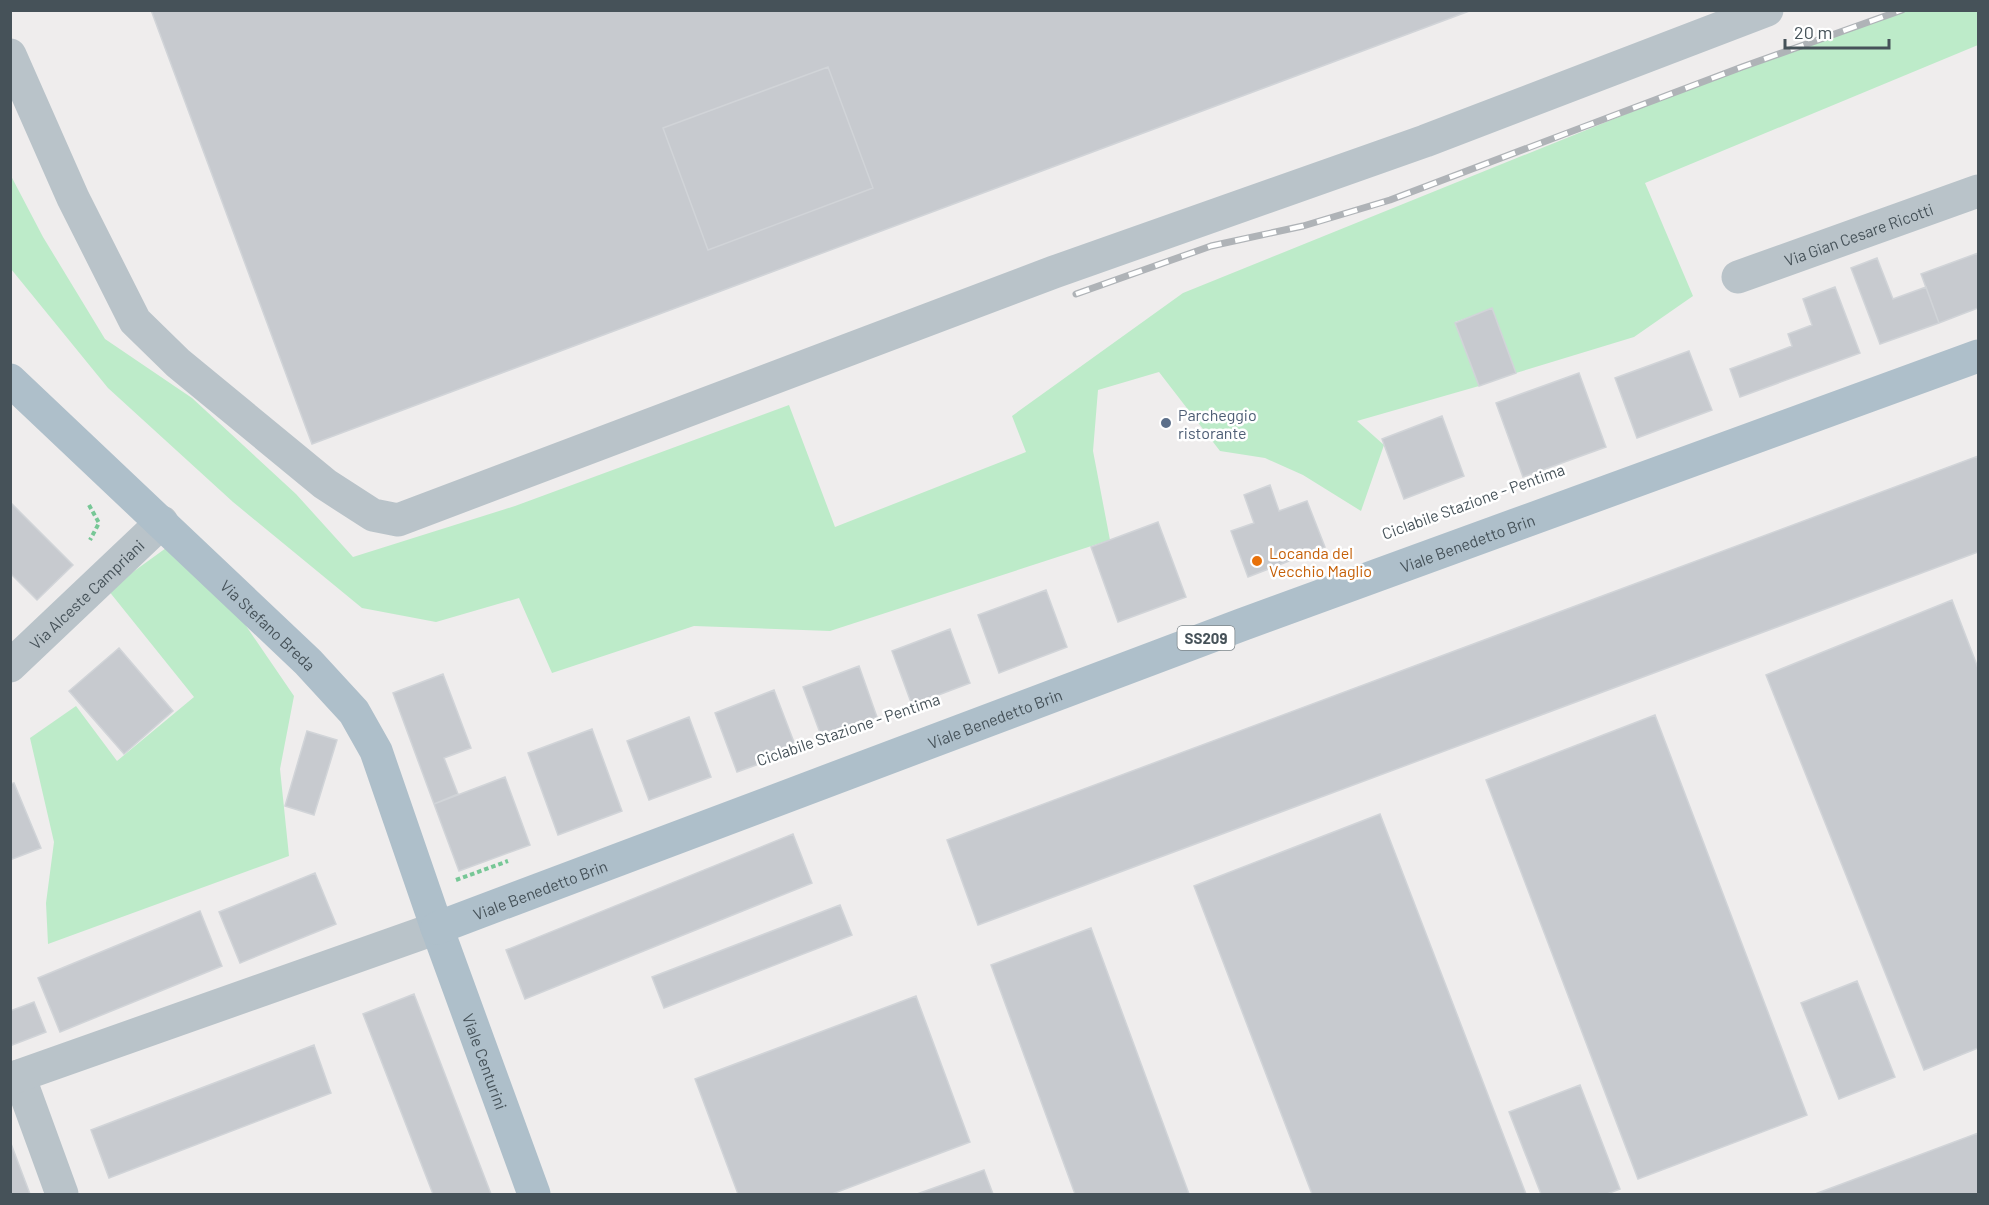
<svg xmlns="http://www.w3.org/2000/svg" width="1989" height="1205" font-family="Barlow,sans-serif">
  <rect width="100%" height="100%" fill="#efeded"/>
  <path fill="#bdebc9" d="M1891 11H1978V45L1645 183 1693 296 1634 337 1516 373 1492 309 1455 322 1479 386 1357 421 1384 445 1361 511 1303 475 1265 458 1220 451 1159 372 1098 390 1093 451 1110 540 830 631 694 626 552 673 519 598 436 622 362 608 233 502 108 388 11 269 10 174 43 237 105 339 192 398 296 494 353 557 515 506 789 405 835 527 1026 452 1012 416 1183 293 1742 67Z
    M184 535 294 696 280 769 289 856 48 944 46 903 54 842 30 738 76 706 117 761 194 697 108 590Z"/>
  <path fill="#c7cacf" stroke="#d1d4d8" stroke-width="1.5" d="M151 10H1472L312 444Z
    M828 67 873 188 708 250 663 128Z
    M1978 253V308L1939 323 1921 274Z
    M1877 258 1893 299 1926 287 1939 323 1880 344 1851 268Z
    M1835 287 1860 353 1740 397 1730 369 1792 346 1788 334 1812 325 1803 299Z
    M1492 308 1516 373 1479 386 1455 323Z
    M1689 351 1712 410 1637 438 1615 378Z
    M1579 373 1606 447 1523 477 1496 403Z
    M1442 416 1464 476 1404 499 1382 439Z
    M1978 456V552L978 925 947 840Z
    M1270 485 1279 511 1307 501 1325 547 1248 577 1231 531 1254 523 1244 495Z
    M10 502 73 565 37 600 10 573Z
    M1158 522 1186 597 1118 622 1091 547Z
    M1046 590 1067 647 999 673 978 615Z
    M1952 600 1978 668V1048L1924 1070 1766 675Z
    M950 629 970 683 912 705 892 651Z
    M119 648 173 711 124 754 69 691Z
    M859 666 877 717 822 738 803 687Z
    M443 674 471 748 444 758 458 794 434 804 393 693Z
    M774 690 797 750 737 772 715 713Z
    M1655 715 1807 1115 1638 1179 1486 780Z
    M689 717 711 777 649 800 627 741Z
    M592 729 622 811 558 835 528 753Z
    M307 731 337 740 314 815 285 806Z
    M505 777 530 845 459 871 434 804Z
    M14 783 41 848 10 860V784Z
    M1380 814 1526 1194H1312L1194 886Z
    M793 834 812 883 525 999 506 950Z
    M315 873 336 924 240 963 219 912Z
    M840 905 852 935 664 1008 652 977Z
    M200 911 222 966 60 1032 38 978Z
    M1091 928 1189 1194H1075L991 965Z
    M1857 981 1895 1077 1839 1099 1801 1003Z
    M414 994 491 1194H433L363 1014Z
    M916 996 970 1142 832 1194H738L695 1079Z
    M34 1002 46 1032 10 1046V1011Z
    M314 1045 331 1093 109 1178 91 1130Z
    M1580 1085 1620 1189 1607 1194H1541L1509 1112Z
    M1978 1133V1194H1815Z
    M10 1141 30 1194H10Z
    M984 1170 993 1194H917Z"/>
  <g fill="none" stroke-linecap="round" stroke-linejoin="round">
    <path stroke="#77c796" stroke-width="4" stroke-dasharray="4.5 3" stroke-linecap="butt" d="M89 505 99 523 90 540
      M456 880 508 861"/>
    <g stroke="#b9c3c9" stroke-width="33">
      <path d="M10 55 73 198 135 321 178 363 325 484 373 515 398 520 1054 272 1425 141 1767 10"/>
      <path id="s1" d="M1738 277 1978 191"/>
      <path id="s2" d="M10 666 162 522"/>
      <path d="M19 1076 62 1194"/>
      <path d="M10 1079 437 928"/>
    </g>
    <g stroke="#aebfca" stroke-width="33">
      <path id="s3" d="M10 380 308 662 354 712 376 751 437 928 534 1194"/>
      <path id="s4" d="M437 928 1241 625 1978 356"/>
    </g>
    <g stroke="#afb3b7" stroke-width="7">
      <path id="rail" d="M1076 294 1211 246 1303 226 1390 200 1742 67 1902 10"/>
    </g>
    <use href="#rail" stroke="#fff" stroke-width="4.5" stroke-dasharray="14" stroke-linecap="butt"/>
  </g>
  <circle fill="#5c6f8a" stroke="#fff" stroke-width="2" cx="1166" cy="423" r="6"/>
  <circle fill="#e8710a" stroke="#fff" stroke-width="2" cx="1257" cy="561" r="6"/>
  <g text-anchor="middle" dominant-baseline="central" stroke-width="5" stroke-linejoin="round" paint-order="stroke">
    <rect fill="#fff" stroke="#7e868b" stroke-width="1.5" x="1177.5" y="626" width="57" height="24" rx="4.5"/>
    <g font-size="15" font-weight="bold" fill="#465259">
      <text x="1206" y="638">SS209</text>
    </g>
    <g font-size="16" fill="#465259" stroke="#fff">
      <text stroke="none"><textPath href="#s1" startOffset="128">Via Gian Cesare Ricotti</textPath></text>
      <text transform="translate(1473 501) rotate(-20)">Ciclabile Stazione - Pentima</text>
      <text stroke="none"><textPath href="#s4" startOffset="1100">Viale Benedetto Brin</textPath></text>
      <text stroke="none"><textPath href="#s2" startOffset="105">Via Alceste Campriani</textPath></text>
      <text stroke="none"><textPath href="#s3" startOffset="356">Via Stefano Breda</textPath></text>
      <text stroke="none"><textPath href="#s4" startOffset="596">Viale Benedetto Brin</textPath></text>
      <text transform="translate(848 729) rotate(-19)">Ciclabile Stazione - Pentima</text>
      <text stroke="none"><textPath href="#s4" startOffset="110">Viale Benedetto Brin</textPath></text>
      <text stroke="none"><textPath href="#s3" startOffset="852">Viale Centurini</textPath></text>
    </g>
    <g font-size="16" fill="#4e5e75" stroke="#fff" text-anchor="start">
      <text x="1178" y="414">Parcheggio<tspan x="1178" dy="18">ristorante</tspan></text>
    </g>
    <g font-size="16" fill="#c56008" stroke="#fff" text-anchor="start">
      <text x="1269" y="552">Locanda del<tspan x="1269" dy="18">Vecchio Maglio</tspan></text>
    </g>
  </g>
  <rect width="1989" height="1205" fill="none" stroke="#465259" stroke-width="24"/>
  <path d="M1785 39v9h104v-9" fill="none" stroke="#465259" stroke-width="3"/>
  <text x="1794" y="39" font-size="18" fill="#465259" stroke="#ffffff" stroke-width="4.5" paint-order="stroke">20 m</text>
</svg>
